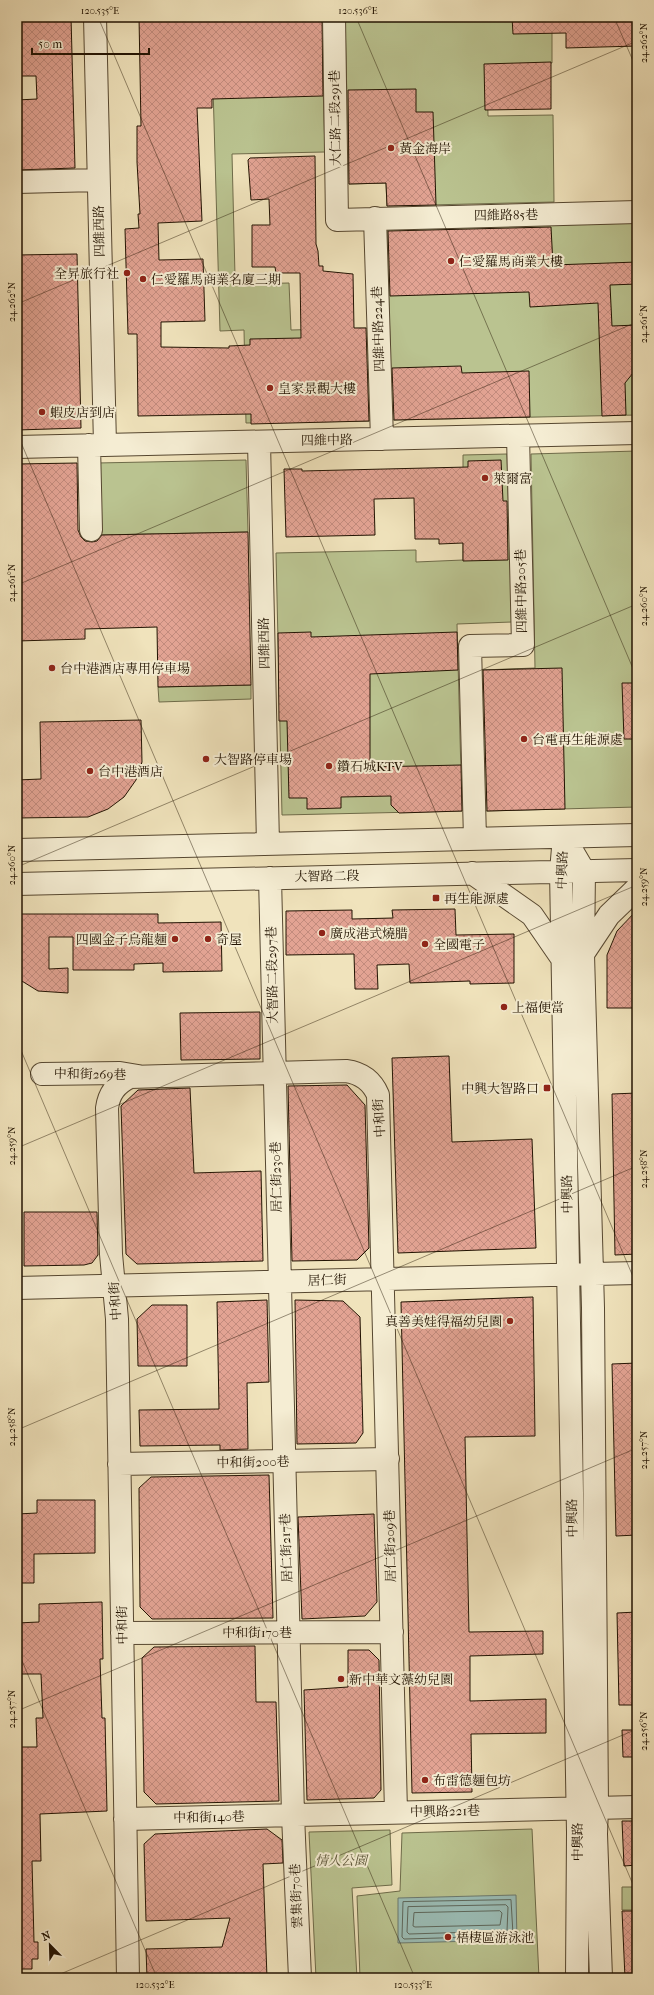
<svg xmlns="http://www.w3.org/2000/svg" width="654" height="1995" font-family="'IM FELL French Canon','Noto Serif TC',serif">
  <defs>
    <pattern id="building-cross-hatch" width="8" height="8" patternUnits="userSpaceOnUse"><rect width="8" height="8" fill="#e2a393"/><path d="M0 0l8 8M0 8l8-8" fill="none" stroke="#c28b7d"/></pattern>
  </defs>
  <rect width="100%" height="100%" fill="#f0e3bc"/>
  <filter id="stains"><feTurbulence type="fractalNoise" baseFrequency=".005" numOctaves="4"/><feColorMatrix values="0 0 0 0 .2 0 0 0 0 .09 0 0 0 0 .02 0 0 0 .5 -.17"/></filter>
  <radialGradient id="worn" r=".72"><stop offset=".6" stop-color="#630" stop-opacity="0"/><stop offset="1" stop-color="#630" stop-opacity=".3"/></radialGradient>
  <path fill="#bac390" stroke="#6e6b49" d="M211 17H321L325 152 232 154 235 276 244 284 289 283 291 330 368 328 370 421 246 423 244 330 220 331Z
    M345 17H552V63L487 69 488 116 553 115 554 202 387 206 386 183 349 184Z
    M637 223V415L392 420 387 229Z
    M637 451V807L485 811 482 670 535 668 531 454Z
    M507 454 512 622 457 624 462 811 282 815 276 553 416 550V562L463 560V455Z
    M246 460 248 532 99 535 97 463Z
    M251 685V699L159 702 158 687Z
    M532 1829 539 1978H360L357 1896 400 1891 402 1833Z
    M390 1830 392 1885 352 1888 357 1978H316L309 1832Z
    M622 1887H637V1910H622Z"/>
  <path fill="#9bbdb6" stroke="#6b796e" d="M516 1895 517 1940 398 1943V1898Z"/>
  <g fill="none" stroke-linecap="round" stroke-linejoin="round">
    <path stroke="#5e685c" stroke-width="1" d="M511 1900 513 1934 512 1936 404 1939 402 1937 403 1902Z
      M506 1905 508 1907 507 1931 409 1934 407 1932 408 1907Z
      M500 1911 502 1913 500 1925 415 1927 413 1926 414 1913Z"/>
  </g>
  <path fill="url(#building-cross-hatch)" stroke="#221302" d="M18 17H71L75 168 17 170V100L37 99 36 76H20Z
    M139 17H322L323 96 212 99V108H197L202 221 158 223 159 260 203 259 205 321 161 322V347L229 348V346L250 345V339L301 338 300 273H276L275 267H252V225H270L269 199 251 200 248 160 250 158 315 156 316 244 318 251 319 266H323V271L353 274 354 328H366L369 421 251 424V414L138 416 137 334H128L125 229 139 228 138 214H140L137 162V126H141Z
    M512 17H637V46L566 48V33L513 34Z
    M551 62V109L485 110 484 64Z
    M416 89V112H433L436 205 387 206 386 183 349 184 348 90Z
    M551 227 553 265 637 262V284L610 285 612 326 637 325V368L625 383 626 415 602 416 598 303 530 307 529 292 390 296 388 231Z
    M77 254 81 428 17 430V255Z
    M461 366 462 373 529 371 530 417 394 420 392 368Z
    M501 460 503 501H507L508 560 463 561V543L439 544V539H415L414 498 374 499 375 535 286 537 284 469H302V471L468 467V461Z
    M77 463 78 530 81 537 85 541 92 542 97 541 102 535 248 532 251 685 158 687 157 627 85 629V639L17 641V464Z
    M311 632V637L457 632 458 670 370 674V767L461 765 462 811 399 813 391 805V796L341 797V808L307 809V798H289L287 721H279L278 633Z
    M562 668 565 809 487 811 483 670Z
    M622 683H637V739H624Z
    M141 720 142 762 136 780 124 797 108 809 88 817 17 818V780L41 779 40 722Z
    M455 909 456 935 514 934V983L470 984V981L410 983 409 964 377 965 378 989H355L354 954 286 955V911L352 910V919L393 918 392 910Z
    M637 910V1008H607V955L617 931Z
    M17 914H158V923L221 922 222 971 163 972V963L134 964V970H73V937H49V969L68 968V993L38 991 17 978Z
    M260 1012V1059L181 1060 180 1013Z
    M449 1056 452 1142 532 1139 536 1248 398 1253 392 1058Z
    M347 1085 365 1105 369 1248 357 1260 292 1261 288 1086Z
    M190 1088 194 1173 261 1171 263 1261 137 1264 126 1254 121 1106 138 1090Z
    M637 1093V1254L615 1255 612 1094Z
    M24 1212H97L98 1255 92 1263 84 1265 24 1266Z
    M533 1297 535 1436 465 1437 469 1632 543 1631V1654L470 1656V1701L546 1699V1733L471 1734 472 1792 412 1793 401 1302Z
    M267 1300 269 1382 247 1383 248 1449 220 1450V1445L140 1446 139 1410 219 1409 217 1302Z
    M295 1300 343 1301 360 1317 363 1433 356 1443 297 1444Z
    M152 1305H187V1366H138L137 1319Z
    M637 1363V1535L616 1536 612 1364Z
    M269 1475 273 1618 152 1619 140 1607 139 1488 151 1477Z
    M37 1500H95V1553L34 1554V1583H17V1514L37 1513Z
    M374 1514 377 1602 365 1616 302 1619 298 1517Z
    M102 1602 103 1659H100L102 1718H105L107 1811 40 1814 41 1861H32L34 1942H38V1959H32V1969H17V1747H37L36 1718H43L41 1674H17V1623L39 1622V1604Z
    M637 1612V1705H619L617 1613Z
    M255 1646 256 1702H276L279 1801 156 1804 144 1792 142 1658 154 1647Z
    M348 1650H369L379 1660 381 1790 374 1798 307 1800 304 1690 348 1687Z
    M622 1730H637V1757H623Z
    M622 1821H637V1865L624 1866Z
    M267 1829 282 1840 283 1863 263 1864 267 1978H147L146 1949 222 1947 230 1918 146 1921 144 1844 155 1834Z
    M622 1911H637V1978H625Z"/>
  <g fill="none" stroke-linecap="round" stroke-linejoin="round">
    <g stroke="#564730" stroke-width="24">
      <path id="minor" d="M95 17 105 445
        M334 17 337 220 637 212
        M17 182 98 180
        M375 218 382 439
        M259 442 268 844
        M89 445 91 530
        M17 447 637 433
        M564 837 584 871 583 954 593 1308 597 1807 596 1834 601 1978
        M564 837 561 871 578 1832 577 1978
        M475 839 470 646 523 645 518 436
        M17 850 637 835
        M472 873 532 915 563 960
        M270 878 293 1815 300 1978
        M17 884 637 870
        M583 954 609 915 637 888
        M42 1074 120 1073 138 1076
        M17 1288 637 1273
        M119 1464 388 1459
        M122 1633 392 1632
        M125 1819 637 1807
        M128 1978 117 1319 111 1254 107 1108C109 1093 116 1084 130 1077L346 1071C361 1073 372 1081 378 1095L396 1812"/>
    </g>
    <use href="#minor" stroke="#f5edd3" stroke-width="22"/>
  </g>
  <path fill="none" stroke="#221302" stroke-width="1" stroke-opacity="0.45" d="M98 17 637 1286M356 17 637 678M614 17 637 70M17 22 30 17M17 304 637 41M17 433 637 1894M17 585 637 322M17 867 637 604M17 1041 415 1978M17 1148 637 885M17 1430 637 1166M17 1649 157 1978M17 1711 637 1448M51 1978 637 1729"/>
  <g fill="#8f2418" stroke="#f5edd3" stroke-width="1.5">
    <circle cx="391" cy="148" r="4"/>
    <circle cx="451" cy="261" r="4"/>
    <circle cx="127" cy="273" r="4"/>
    <circle cx="143" cy="279" r="4"/>
    <circle cx="270" cy="388" r="4"/>
    <circle cx="42" cy="412" r="4"/>
    <circle cx="485" cy="478" r="4"/>
    <circle cx="52" cy="668" r="4"/>
    <circle cx="524" cy="739" r="4"/>
    <circle cx="206" cy="759" r="4"/>
    <circle cx="329" cy="766" r="4"/>
    <circle cx="90" cy="771" r="4"/>
    <rect x="432" y="894" width="8" height="8" rx="2"/>
    <circle cx="322" cy="933" r="4"/>
    <circle cx="175" cy="939" r="4"/>
    <circle cx="208" cy="939" r="4"/>
    <circle cx="425" cy="944" r="4"/>
    <circle cx="504" cy="1007" r="4"/>
    <rect x="543" y="1084" width="8" height="8" rx="2"/>
    <circle cx="510" cy="1321" r="4"/>
    <circle cx="341" cy="1679" r="4"/>
    <circle cx="425" cy="1780" r="4"/>
    <circle cx="448" cy="1937" r="4"/>
  </g>
  <g text-anchor="middle" dominant-baseline="central" stroke-width="4" stroke-linejoin="round" paint-order="stroke">
    <g font-size="13" fill="#221302" stroke="#f5edd3">
      <text transform="translate(335 118) rotate(-91)">大仁路二段291巷</text>
      <text transform="translate(506 215) rotate(-1)">四維路85巷</text>
      <text transform="translate(99 231) rotate(-91)">四維西路</text>
      <text transform="translate(378 329) rotate(-92)">四維中路224巷</text>
      <text transform="translate(327 440) rotate(-1)">四維中路</text>
      <text transform="translate(521 591) rotate(-91)">四維中路205巷</text>
      <text transform="translate(264 643) rotate(-91)">四維西路</text>
      <text transform="translate(562 870) rotate(-88)">中興路</text>
      <text transform="translate(327 876) rotate(-1)">大智路二段</text>
      <text transform="translate(272 975) rotate(-91)">大智路二段297巷</text>
      <text transform="translate(90 1074) rotate(1)">中和街269巷</text>
      <text transform="translate(379 1118) rotate(-94)">中和街</text>
      <text transform="translate(276 1177) rotate(-91)">居仁街230巷</text>
      <text transform="translate(567 1194) rotate(-91)">中興路</text>
      <text transform="translate(327 1280) rotate(-2)">居仁街</text>
      <text transform="translate(115 1301) rotate(-94)">中和街</text>
      <text transform="translate(253 1462) rotate(-1)">中和街200巷</text>
      <text transform="translate(572 1518) rotate(-91)">中興路</text>
      <text transform="translate(390 1546) rotate(-91)">居仁街209巷</text>
      <text transform="translate(286 1548) rotate(-92)">居仁街217巷</text>
      <text transform="translate(122 1625) rotate(-91)">中和街</text>
      <text x="257" y="1632">中和街170巷</text>
      <text transform="translate(445 1811) rotate(-1)">中興路221巷</text>
      <text transform="translate(209 1817) rotate(-1)">中和街140巷</text>
      <text transform="translate(577 1842) rotate(-90)">中興路</text>
      <text transform="translate(296 1896) rotate(-92)">雲集街70巷</text>
    </g>
    <g font-size="13" fill="#221302" stroke="#f5edd3" text-anchor="start">
      <text x="399" y="148">黃金海岸</text>
      <text x="459" y="261">仁愛羅馬商業大樓</text>
      <text x="119" y="273" text-anchor="end">全昇旅行社</text>
      <text x="151" y="279">仁愛羅馬商業名廈三期</text>
      <text x="278" y="388">皇家景觀大樓</text>
      <text x="50" y="412">蝦皮店到店</text>
      <text x="493" y="478">萊爾富</text>
      <text x="60" y="668">台中港酒店專用停車場</text>
      <text x="532" y="739">台電再生能源處</text>
      <text x="214" y="759">大智路停車場</text>
      <text x="337" y="766">鑽石城KTV</text>
      <text x="98" y="771">台中港酒店</text>
      <text x="444" y="898">再生能源處</text>
      <text x="330" y="933">廣成港式燒腊</text>
      <text x="167" y="939" text-anchor="end">四國金子烏龍麵</text>
      <text x="216" y="939">奇屋</text>
      <text x="433" y="944">全國電子</text>
      <text x="512" y="1007">上福便當</text>
      <text x="539" y="1088" text-anchor="end">中興大智路口</text>
      <text x="502" y="1321" text-anchor="end">真善美娃得福幼兒園</text>
      <text x="349" y="1679">新中華文藻幼兒園</text>
      <text x="433" y="1780">布雷德麵包坊</text>
      <text x="456" y="1937">梧棲區游泳池</text>
    </g>
    <g font-size="13" font-style="italic" fill="#575134" stroke="#f5edd3">
      <text x="341" y="1860">情人公園</text>
    </g>
  </g>
  <rect width="654" height="1995" fill="none" stroke="#f0e3bc" stroke-width="44"/>
  <g transform="translate(50 1945) rotate(337)" stroke="#f5edd3" stroke-width="3" paint-order="stroke">
  <path d="M0-3L7 15L0 10L-7 15Z" fill="#221302"/>
  <text y="-6" font-size="11" font-weight="bold" text-anchor="middle" fill="#221302">N</text>
  </g>
  <path d="M32 48v6h117v-6" fill="none" stroke="#221302" stroke-width="2"/>
  <text x="38" y="48" font-size="12" fill="#221302" stroke="#f5edd3" stroke-width="3" paint-order="stroke">50 m</text>
  <rect x="22" y="22" width="610" height="1951" fill="none" stroke="#221302" stroke-width="1.5"/>
  <g font-size="10" text-anchor="middle" fill="#221302">
    <text x="100" y="14">120.535°E</text>
    <text x="358" y="14">120.536°E</text>
    <text transform="translate(643 43) rotate(-90)" y="4">24.262°N</text>
    <text transform="translate(11 302) rotate(-90)" y="4">24.262°N</text>
    <text transform="translate(643 324) rotate(-90)" y="4">24.261°N</text>
    <text transform="translate(11 583) rotate(-90)" y="4">24.261°N</text>
    <text transform="translate(643 606) rotate(-90)" y="4">24.260°N</text>
    <text transform="translate(11 865) rotate(-90)" y="4">24.260°N</text>
    <text transform="translate(643 887) rotate(-90)" y="4">24.259°N</text>
    <text transform="translate(11 1146) rotate(-90)" y="4">24.259°N</text>
    <text transform="translate(643 1169) rotate(-90)" y="4">24.258°N</text>
    <text transform="translate(11 1427) rotate(-90)" y="4">24.258°N</text>
    <text transform="translate(643 1450) rotate(-90)" y="4">24.257°N</text>
    <text transform="translate(11 1709) rotate(-90)" y="4">24.257°N</text>
    <text transform="translate(643 1731) rotate(-90)" y="4">24.256°N</text>
    <text x="155" y="1988">120.532°E</text>
    <text x="413" y="1988">120.533°E</text>
  </g>
  <rect width="100%" height="100%" filter="url(#stains)"/>
  <rect width="100%" height="100%" fill="url(#worn)"/>
</svg>
